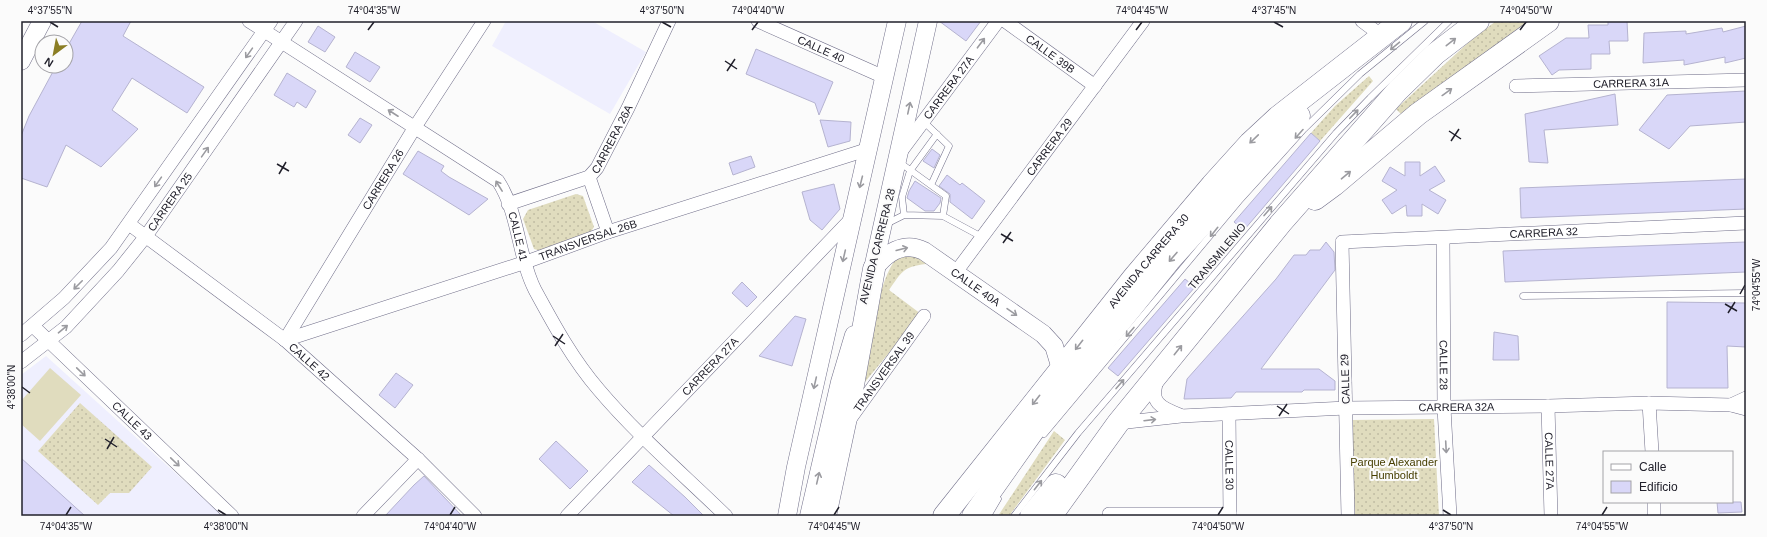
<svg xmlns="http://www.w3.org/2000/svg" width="1767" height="537" font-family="Helvetica,sans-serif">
  <defs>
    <pattern id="grass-dots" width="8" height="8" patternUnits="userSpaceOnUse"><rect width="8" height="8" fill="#e0dcbe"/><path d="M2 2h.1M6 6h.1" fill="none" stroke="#c0bca3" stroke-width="1.8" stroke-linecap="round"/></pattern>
  </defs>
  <rect width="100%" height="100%" fill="#fbfbfb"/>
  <path fill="#efeffe" d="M506 21H592L646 52 610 114 492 46Z
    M46 356 223 516H21V375Z"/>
  <path fill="url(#grass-dots)" d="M1496 21H1532L1401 114 1396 109 1470 41Z
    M1369 76 1373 81 1320 141 1311 133 1335 106Z
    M576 194 583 196 594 227 590 233 541 251 534 249 523 219 528 210Z
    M916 253 930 259 926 264C902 267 902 272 889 290L921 314 860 388C866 362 879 268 900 256 904 254 911 254 916 253Z
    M80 403 152 467 129 493H110L98 505 38 451Z
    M1434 419 1439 516H1352L1351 420Z
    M1054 431 1065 440 1009 516H998Z"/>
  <path fill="#e0dcbe" d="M50 368 81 395 40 441 21 424V401Z"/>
  <path fill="#d9d7f8" stroke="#b5b3d0" d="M82 21H131L123 36 204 87 187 113 132 78 112 110 138 129 101 167 66 145 47 187 21 178V136L29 116 56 66H66V49Z
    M939 21H981L966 41Z
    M1608 21H1627L1628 41H1609L1610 54H1591V69L1559 70 1552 75 1539 56 1566 38H1589L1588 25H1608Z
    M318 26 335 37 325 52 308 42Z
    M1746 26V58L1725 63V57L1684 65V60L1643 63 1644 33 1686 31V34L1722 28 1723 32Z
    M756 49 833 82 819 115 815 103 746 74Z
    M355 52 380 67 370 82 346 67Z
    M287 73 316 91 306 108 297 102 294 107 274 95Z
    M1746 91V122L1690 126 1669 149 1639 130 1667 95Z
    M1615 94 1618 125 1544 130 1548 163 1529 162 1525 114Z
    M360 118 372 125 360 143 348 135Z
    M820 120 851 122 850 141 828 147Z
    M1311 133 1320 141 1244 230 1234 222Z
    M932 149 940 155 934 168 923 161Z
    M418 151 444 166 441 171 449 177 488 199 469 215 403 174Z
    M751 156 755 167 733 175 729 163Z
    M1405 162H1420V176L1435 166 1445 181 1429 190 1446 200 1438 214 1422 204V216H1407L1406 205 1392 214 1382 200 1397 190 1382 181 1390 167 1405 176Z
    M947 175 960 185 962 183 985 201 972 219 950 202V194L939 186Z
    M1746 179V209L1521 218 1520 188Z
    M915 181 941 198 940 203 934 211H925L907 198 909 191Z
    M834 184 840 209 822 230 810 220 802 192Z
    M1326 242 1334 252 1335 270 1261 369H1319L1335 381V390H1304L1302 392H1236L1231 398 1184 399 1187 379 1276 279 1294 255H1306L1310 250H1320Z
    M1746 242V272L1505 282 1503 251Z
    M1185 279 1195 287 1118 376 1108 368Z
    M742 282 757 297 747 307 732 293Z
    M1667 302 1746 303V347L1727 346 1728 388H1667Z
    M795 316 806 319 792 366 759 356Z
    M1494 332 1518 336 1519 360H1493Z
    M396 373 413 385 395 408 379 395Z
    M556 441 588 471 570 489 539 459Z
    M21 458 85 516H21Z
    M649 465 685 497 704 516H674L632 482Z
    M424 476 462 516H385L414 485Z
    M1717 502H1741L1742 512 1718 513Z"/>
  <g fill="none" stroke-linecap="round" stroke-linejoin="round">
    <g stroke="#6f6d88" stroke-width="7">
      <path id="lane" d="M923 121 949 146 931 185
        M904 215 902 197 910 171 937 134
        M943 216 982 237
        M886 224 904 215 943 216 946 196 899 162
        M1523 296 1746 293
        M1044 434 1239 201 1304 129 1360 74 1425 21
        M988 516 998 499
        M1014 516 1078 433 1336 133 1370 98 1449 21"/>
    </g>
    <g stroke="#6f6d88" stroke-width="14">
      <g id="street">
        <path id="s1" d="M249 21 498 181C519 213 518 257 535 290 554 325 573 360 599 390 637 435 684 475 726 516"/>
        <path id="s2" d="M758 21 884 77"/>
        <path id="s3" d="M1005 21 1095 86"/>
        <path d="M1362 21 1382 36"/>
        <path id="s4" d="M1516 86 1746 80"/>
        <path id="s5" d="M902 150 998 21"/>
        <path d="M589 177 608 232"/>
        <path id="s6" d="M508 204 589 177 597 168 628 108 669 21"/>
        <path id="s7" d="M129 224 285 340 418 459 475 516"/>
        <path id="s8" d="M1443 238 1444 408 1450 516"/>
        <path id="s9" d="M956 272 1143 21"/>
        <path id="s10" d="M33 326 232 516"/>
        <path d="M21 335 64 298 111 248 271 21"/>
        <path id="s11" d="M285 340 526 262 608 232 869 149"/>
        <path id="s12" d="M285 340 415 127 484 21"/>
        <path id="s13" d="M21 362 66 327 118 271 146 236 296 21"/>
        <path d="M1158 379C1148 402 1161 408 1180 415"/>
        <path d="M1649 403 1652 452"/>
        <path d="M1731 405 1746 398"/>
        <path id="s14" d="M1548 406 1551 516"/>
        <path id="s15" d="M1229 414 1230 516"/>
        <path id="s16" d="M850 419 924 316"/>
        <path id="s17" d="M1118 423 1181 416 1346 408 1548 406 1649 403 1731 405 1746 409"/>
        <path d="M1654 502V516"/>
        <path d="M1109 514H1230"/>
        <path d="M363 516 418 459"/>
        <path id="s18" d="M567 516 852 218"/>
        <path id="s19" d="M1348 516 1342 242 1746 223"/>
      </g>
    </g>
    <g stroke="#6f6d88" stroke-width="19">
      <g id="secondary">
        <path d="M21 61 42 21"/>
        <path id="s20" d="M874 269C886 253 904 241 924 251L1043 334 1054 346 1061 369"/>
        <path d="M870 282 928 21"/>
        <path d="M787 516 796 467 897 21"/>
        <path d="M809 516 840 382 854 335"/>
      </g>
    </g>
    <g stroke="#6f6d88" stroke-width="23">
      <g id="highway">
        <path d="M1315 199 1334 185 1418 114 1548 21"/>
        <path d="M825 516 853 385 874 269"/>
        <path id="s21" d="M944 516 1134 277 1212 185 1250 143 1278 117 1401 21"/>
        <path d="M973 516 1043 417 1169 261 1299 116"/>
        <path d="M1031 516 1056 485"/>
        <path d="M1051 516 1118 423 1281 223 1398 90 1435 54 1478 21"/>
      </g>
    </g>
    <use href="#lane" stroke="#fff" stroke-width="6"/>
    <use href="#street" stroke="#fff" stroke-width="13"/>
    <use href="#secondary" stroke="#fff" stroke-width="18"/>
    <use href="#highway" stroke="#fff" stroke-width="22"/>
  </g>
  <defs><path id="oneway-shaft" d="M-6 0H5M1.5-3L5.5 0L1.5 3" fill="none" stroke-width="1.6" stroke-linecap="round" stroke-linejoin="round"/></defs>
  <g stroke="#9b9ba0">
    <use href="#oneway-shaft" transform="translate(1451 42) rotate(-38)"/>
    <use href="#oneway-shaft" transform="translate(981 43) rotate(-53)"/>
    <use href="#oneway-shaft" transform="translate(1395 46) rotate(140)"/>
    <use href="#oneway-shaft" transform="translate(249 53) rotate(125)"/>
    <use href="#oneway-shaft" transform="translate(1447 92) rotate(-36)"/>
    <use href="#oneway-shaft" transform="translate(909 108) rotate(-78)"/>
    <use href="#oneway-shaft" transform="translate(393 113) rotate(-147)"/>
    <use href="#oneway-shaft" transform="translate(1354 114) rotate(-46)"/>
    <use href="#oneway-shaft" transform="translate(1299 134) rotate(132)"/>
    <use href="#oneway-shaft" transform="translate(1254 139) rotate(136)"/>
    <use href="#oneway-shaft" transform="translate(205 152) rotate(-55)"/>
    <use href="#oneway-shaft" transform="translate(1346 175) rotate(-40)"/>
    <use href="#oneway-shaft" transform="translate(158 182) rotate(125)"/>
    <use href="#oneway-shaft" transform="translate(861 182) rotate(104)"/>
    <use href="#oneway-shaft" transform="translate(499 186) rotate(-122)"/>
    <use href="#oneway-shaft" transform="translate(1268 211) rotate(-49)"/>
    <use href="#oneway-shaft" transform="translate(1214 232) rotate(129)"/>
    <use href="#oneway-shaft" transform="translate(902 249) rotate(-14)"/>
    <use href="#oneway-shaft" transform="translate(844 256) rotate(103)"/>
    <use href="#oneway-shaft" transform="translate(1173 257) rotate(131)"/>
    <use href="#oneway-shaft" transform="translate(78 285) rotate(135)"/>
    <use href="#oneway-shaft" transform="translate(1012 312) rotate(35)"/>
    <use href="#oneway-shaft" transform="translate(63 329) rotate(-40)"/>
    <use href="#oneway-shaft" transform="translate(1130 332) rotate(131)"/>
    <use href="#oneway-shaft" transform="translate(1079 345) rotate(128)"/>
    <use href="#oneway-shaft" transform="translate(1178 350) rotate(-51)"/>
    <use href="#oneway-shaft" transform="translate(81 372) rotate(44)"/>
    <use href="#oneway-shaft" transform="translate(815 383) rotate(103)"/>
    <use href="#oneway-shaft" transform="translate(1120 384) rotate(-49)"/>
    <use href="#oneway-shaft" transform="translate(1036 400) rotate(128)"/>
    <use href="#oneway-shaft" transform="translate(1150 420) rotate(-7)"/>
    <use href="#oneway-shaft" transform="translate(1446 447) rotate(87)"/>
    <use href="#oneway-shaft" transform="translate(175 462) rotate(44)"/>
    <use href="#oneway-shaft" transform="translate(818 478) rotate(-77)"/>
    <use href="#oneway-shaft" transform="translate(1038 485) rotate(-52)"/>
  </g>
  <path fill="none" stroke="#21202b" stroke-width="1.5" d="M50 22 58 27M662 22 671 27M1274 22 1283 27M368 30 374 22M752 30 758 22M1136 30 1142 22M1520 30 1526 22M725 61 737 69M727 71 735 59M1449 131 1461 139M1451 141 1459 129M277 164 289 171M279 174 286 162M1001 234 1013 241M1003 243 1011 232M1740 294 1745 285M1725 304 1737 311M1728 313 1735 302M553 336 565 344M555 346 563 334M22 387 30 393M1277 406 1289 414M1279 416 1287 404M105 439 117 447M107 449 114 437M218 510 226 515M1443 510 1451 515M66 515 71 507M450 515 455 507M834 515 839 507M1218 515 1223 507M1602 515 1607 507"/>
  <g text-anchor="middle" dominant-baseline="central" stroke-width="4" stroke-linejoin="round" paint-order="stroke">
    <g font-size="11" fill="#21202b" stroke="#fbfbfb">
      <text stroke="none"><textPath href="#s2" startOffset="69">CALLE 40</textPath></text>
      <text stroke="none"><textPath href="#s3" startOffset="56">CALLE 39B</textPath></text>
      <text stroke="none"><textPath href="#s4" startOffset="115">CARRERA 31A</textPath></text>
      <text stroke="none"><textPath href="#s5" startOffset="78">CARRERA 27A</textPath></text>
      <text stroke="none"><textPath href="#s6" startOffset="130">CARRERA 26A</textPath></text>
      <text stroke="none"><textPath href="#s9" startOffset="156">CARRERA 29</textPath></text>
      <text stroke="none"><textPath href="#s12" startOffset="188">CARRERA 26</textPath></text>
      <text stroke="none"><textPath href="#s13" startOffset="220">CARRERA 25</textPath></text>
      <text stroke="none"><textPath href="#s19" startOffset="476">CARRERA 32</textPath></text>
      <text stroke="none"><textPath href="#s1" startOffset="355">CALLE 41</textPath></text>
      <text stroke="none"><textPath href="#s11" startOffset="319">TRANSVERSAL 26B</textPath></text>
      <text transform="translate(877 246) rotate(-76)">AVENIDA CARRERA 28</text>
      <text transform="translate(1217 256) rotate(-50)">TRANSMILENIO</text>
      <text stroke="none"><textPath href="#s21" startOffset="327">AVENIDA CARRERA 30</textPath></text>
      <text stroke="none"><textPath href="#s20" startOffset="121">CALLE 40A</textPath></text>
      <text stroke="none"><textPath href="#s7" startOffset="227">CALLE 42</textPath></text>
      <text stroke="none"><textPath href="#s8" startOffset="127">CALLE 28</textPath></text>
      <text stroke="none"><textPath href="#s18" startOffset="207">CARRERA 27A</textPath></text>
      <text stroke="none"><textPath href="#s16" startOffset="58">TRANSVERSAL 39</textPath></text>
      <text transform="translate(1345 379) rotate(-92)">CALLE 29</text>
      <text stroke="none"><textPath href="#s17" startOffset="339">CARRERA 32A</textPath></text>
      <text stroke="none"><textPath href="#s10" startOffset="137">CALLE 43</textPath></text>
      <text stroke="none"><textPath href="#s14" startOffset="55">CALLE 27A</textPath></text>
      <text stroke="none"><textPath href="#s15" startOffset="51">CALLE 30</textPath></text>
    </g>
    <g font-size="11" fill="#463e00" stroke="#fbfbfb">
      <text x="1394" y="462">Parque Alexander<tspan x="1394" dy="13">Humboldt</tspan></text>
    </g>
  </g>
  <rect width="1767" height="537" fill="none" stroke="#fbfbfb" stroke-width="44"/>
  <rect x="1603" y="451" width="130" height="52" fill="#fbfbfb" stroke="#a4a3a8"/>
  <rect x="1611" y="464" width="20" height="6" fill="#ffffff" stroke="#a4a3a8"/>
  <text x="1639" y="471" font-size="12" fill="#21202b">Calle</text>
  <rect x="1611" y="481" width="20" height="12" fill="#d9d7f8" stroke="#a4a3a8"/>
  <text x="1639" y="491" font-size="12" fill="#21202b">Edificio</text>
  <g transform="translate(54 54) rotate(212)"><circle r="19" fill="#fbfbfb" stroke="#a4a3a8"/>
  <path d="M0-3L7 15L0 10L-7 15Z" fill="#8b7e24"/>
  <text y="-6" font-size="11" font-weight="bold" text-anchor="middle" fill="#21202b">N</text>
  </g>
  <rect x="22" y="22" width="1723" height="493" fill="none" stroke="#21202b" stroke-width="1.5"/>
  <g font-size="10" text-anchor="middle" fill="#21202b">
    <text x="50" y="14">4°37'55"N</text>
    <text x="374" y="14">74°04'35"W</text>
    <text x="662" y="14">4°37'50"N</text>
    <text x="758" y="14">74°04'40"W</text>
    <text x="1142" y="14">74°04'45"W</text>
    <text x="1274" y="14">4°37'45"N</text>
    <text x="1526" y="14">74°04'50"W</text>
    <text transform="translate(1756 285) rotate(-90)" y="4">74°04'55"W</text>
    <text transform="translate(11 387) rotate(-90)" y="4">4°38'00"N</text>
    <text x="66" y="530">74°04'35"W</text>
    <text x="226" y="530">4°38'00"N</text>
    <text x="450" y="530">74°04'40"W</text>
    <text x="834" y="530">74°04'45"W</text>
    <text x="1218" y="530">74°04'50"W</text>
    <text x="1451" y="530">4°37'50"N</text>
    <text x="1602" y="530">74°04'55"W</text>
  </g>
</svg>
